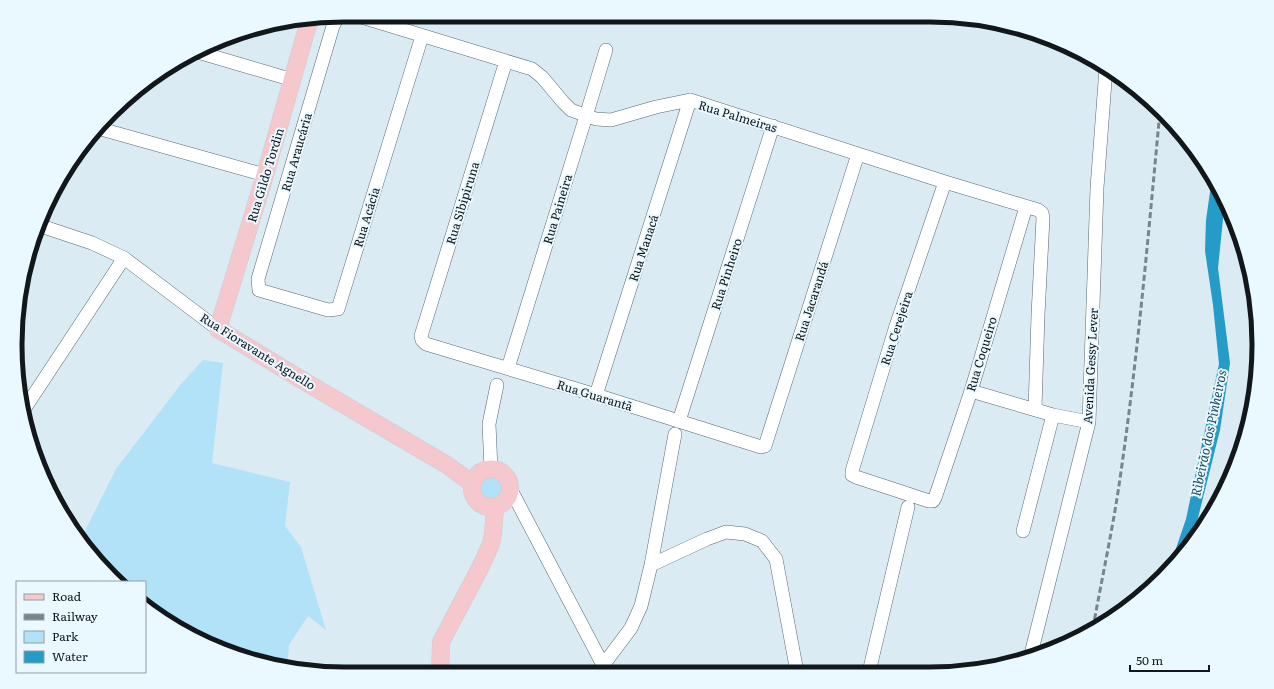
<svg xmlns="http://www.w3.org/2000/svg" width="1274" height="689" font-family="Literata,serif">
  <rect width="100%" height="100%" fill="#daebf4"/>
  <path fill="#b1e2f8" d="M203 360 223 363 212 463 290 482 285 526 301 547 326 630 308 616 289 645 287 667 259 663 180 630 145 601V582H121L97 562 82 537 116 469 181 384Z
    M480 488a13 13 0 1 1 26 0a13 13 0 1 1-26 0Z"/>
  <path fill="#259cc7" d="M1212 178 1225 200 1218 268 1230 363 1220 430 1193 538 1169 569 1186 519 1219 364 1213 305 1205 251 1206 220Z"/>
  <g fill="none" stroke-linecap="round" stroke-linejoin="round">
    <g stroke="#59686f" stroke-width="14">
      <path id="minor" d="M355 15 532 69 542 77 563 102 571 110 596 119 611 120 656 107 690 100 945 182 1038 210 1042 213 1043 218 1038 315 1035 409
        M338 16 333 26 258 279 259 290 328 310 338 309 422 36
        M201 53 293 80
        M506 61 421 336 422 340 426 344 596 395 761 447 765 446 858 154
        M101 129 265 175
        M945 182 896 326 852 471V475L856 477 929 501H933L935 498 971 391 1026 207
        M41 226 92 243 124 258 218 329
        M508 368 586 116 606 50
        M971 391 1053 415 1089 422
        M596 395 690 100
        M25 408 124 258
        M679 421 773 126
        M491 469 489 424 497 385
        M510 488 603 665
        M1023 531 1053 415
        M651 565 707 539 726 532 745 534 762 541 776 559 797 672
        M1030 658 1089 422 1097 188 1106 68
        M598 672 631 628 641 606 651 565 675 434
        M869 672 908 507"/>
    </g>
    <g stroke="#cbcccd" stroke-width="18">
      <path id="major" d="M309 21 265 175 218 329 297 377 447 465 473 484
        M472 488a19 19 0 1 1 38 0a19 19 0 1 1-38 0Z
        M440 673 441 642 480 568 491 544 493 534 495 506"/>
    </g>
    <use href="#minor" stroke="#fff" stroke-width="13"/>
    <use href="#major" stroke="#f5c8ce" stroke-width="17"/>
    <path stroke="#79858b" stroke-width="3" stroke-dasharray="6 3" stroke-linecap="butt" d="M1093 628C1101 583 1111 537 1118 492 1137 366 1148 238 1160 111"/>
  </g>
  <g text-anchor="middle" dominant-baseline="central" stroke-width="4" stroke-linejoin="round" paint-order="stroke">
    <g font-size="12" fill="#11171a" stroke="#eaf8ff">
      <text transform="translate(738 116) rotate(17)">Rua Palmeiras</text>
      <text transform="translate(296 152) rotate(-74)">Rua Araucária</text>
      <text transform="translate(265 175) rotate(-73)">Rua Gildo Tordin</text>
      <text transform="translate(462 203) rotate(-73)">Rua Sibipiruna</text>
      <text transform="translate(557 209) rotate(-73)">Rua Paineira</text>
      <text transform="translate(366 217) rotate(-73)">Rua Acácia</text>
      <text transform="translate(643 248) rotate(-72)">Rua Manacá</text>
      <text transform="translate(726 274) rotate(-72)">Rua Pinheiro</text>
      <text transform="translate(811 301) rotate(-72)">Rua Jacarandá</text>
      <text transform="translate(896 328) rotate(-72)">Rua Cerejeira</text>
      <text transform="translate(258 351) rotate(32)">Rua Fioravante Agnello</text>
      <text transform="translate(981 354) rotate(-73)">Rua Coqueiro</text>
      <text transform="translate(1090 366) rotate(-87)">Avenida Gessy Lever</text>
      <text transform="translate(595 395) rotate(17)">Rua Guarantã</text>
    </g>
    <g font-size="13" font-style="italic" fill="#1a485b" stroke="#eaf8ff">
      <text transform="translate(1208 433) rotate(-78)">Ribeirão dos Pinheiros</text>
    </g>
  </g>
  <path d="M0 0H1274V689H0ZM344 22H930A322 322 0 0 1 1252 344V345A322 322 0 0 1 930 667H344A322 322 0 0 1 22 345V344A322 322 0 0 1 344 22Z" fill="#eaf8ff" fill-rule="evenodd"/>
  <path fill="none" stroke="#11171a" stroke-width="5" d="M344 22H930A322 322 0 0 1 1252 344V345A322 322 0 0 1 930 667H344A322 322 0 0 1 22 345V344A322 322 0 0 1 344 22Z"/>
  <rect x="16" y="581" width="130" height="92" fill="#eaf8ff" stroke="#939ea3"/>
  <rect x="24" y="594" width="20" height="6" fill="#f5c8ce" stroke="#939ea3"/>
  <text x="52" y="601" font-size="12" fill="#11171a">Road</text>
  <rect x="24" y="614" width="20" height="6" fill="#79858b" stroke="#939ea3"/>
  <text x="52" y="621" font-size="12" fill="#11171a">Railway</text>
  <rect x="24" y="631" width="20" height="12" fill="#b1e2f8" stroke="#939ea3"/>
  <text x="52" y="641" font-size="12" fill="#11171a">Park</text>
  <rect x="24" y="651" width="20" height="12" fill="#259cc7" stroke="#939ea3"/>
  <text x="52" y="661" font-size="12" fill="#11171a">Water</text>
  <path d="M1130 665v6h79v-6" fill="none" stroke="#11171a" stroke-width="2"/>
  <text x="1136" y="665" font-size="12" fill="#11171a" stroke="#eaf8ff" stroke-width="3" paint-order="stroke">50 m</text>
</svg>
